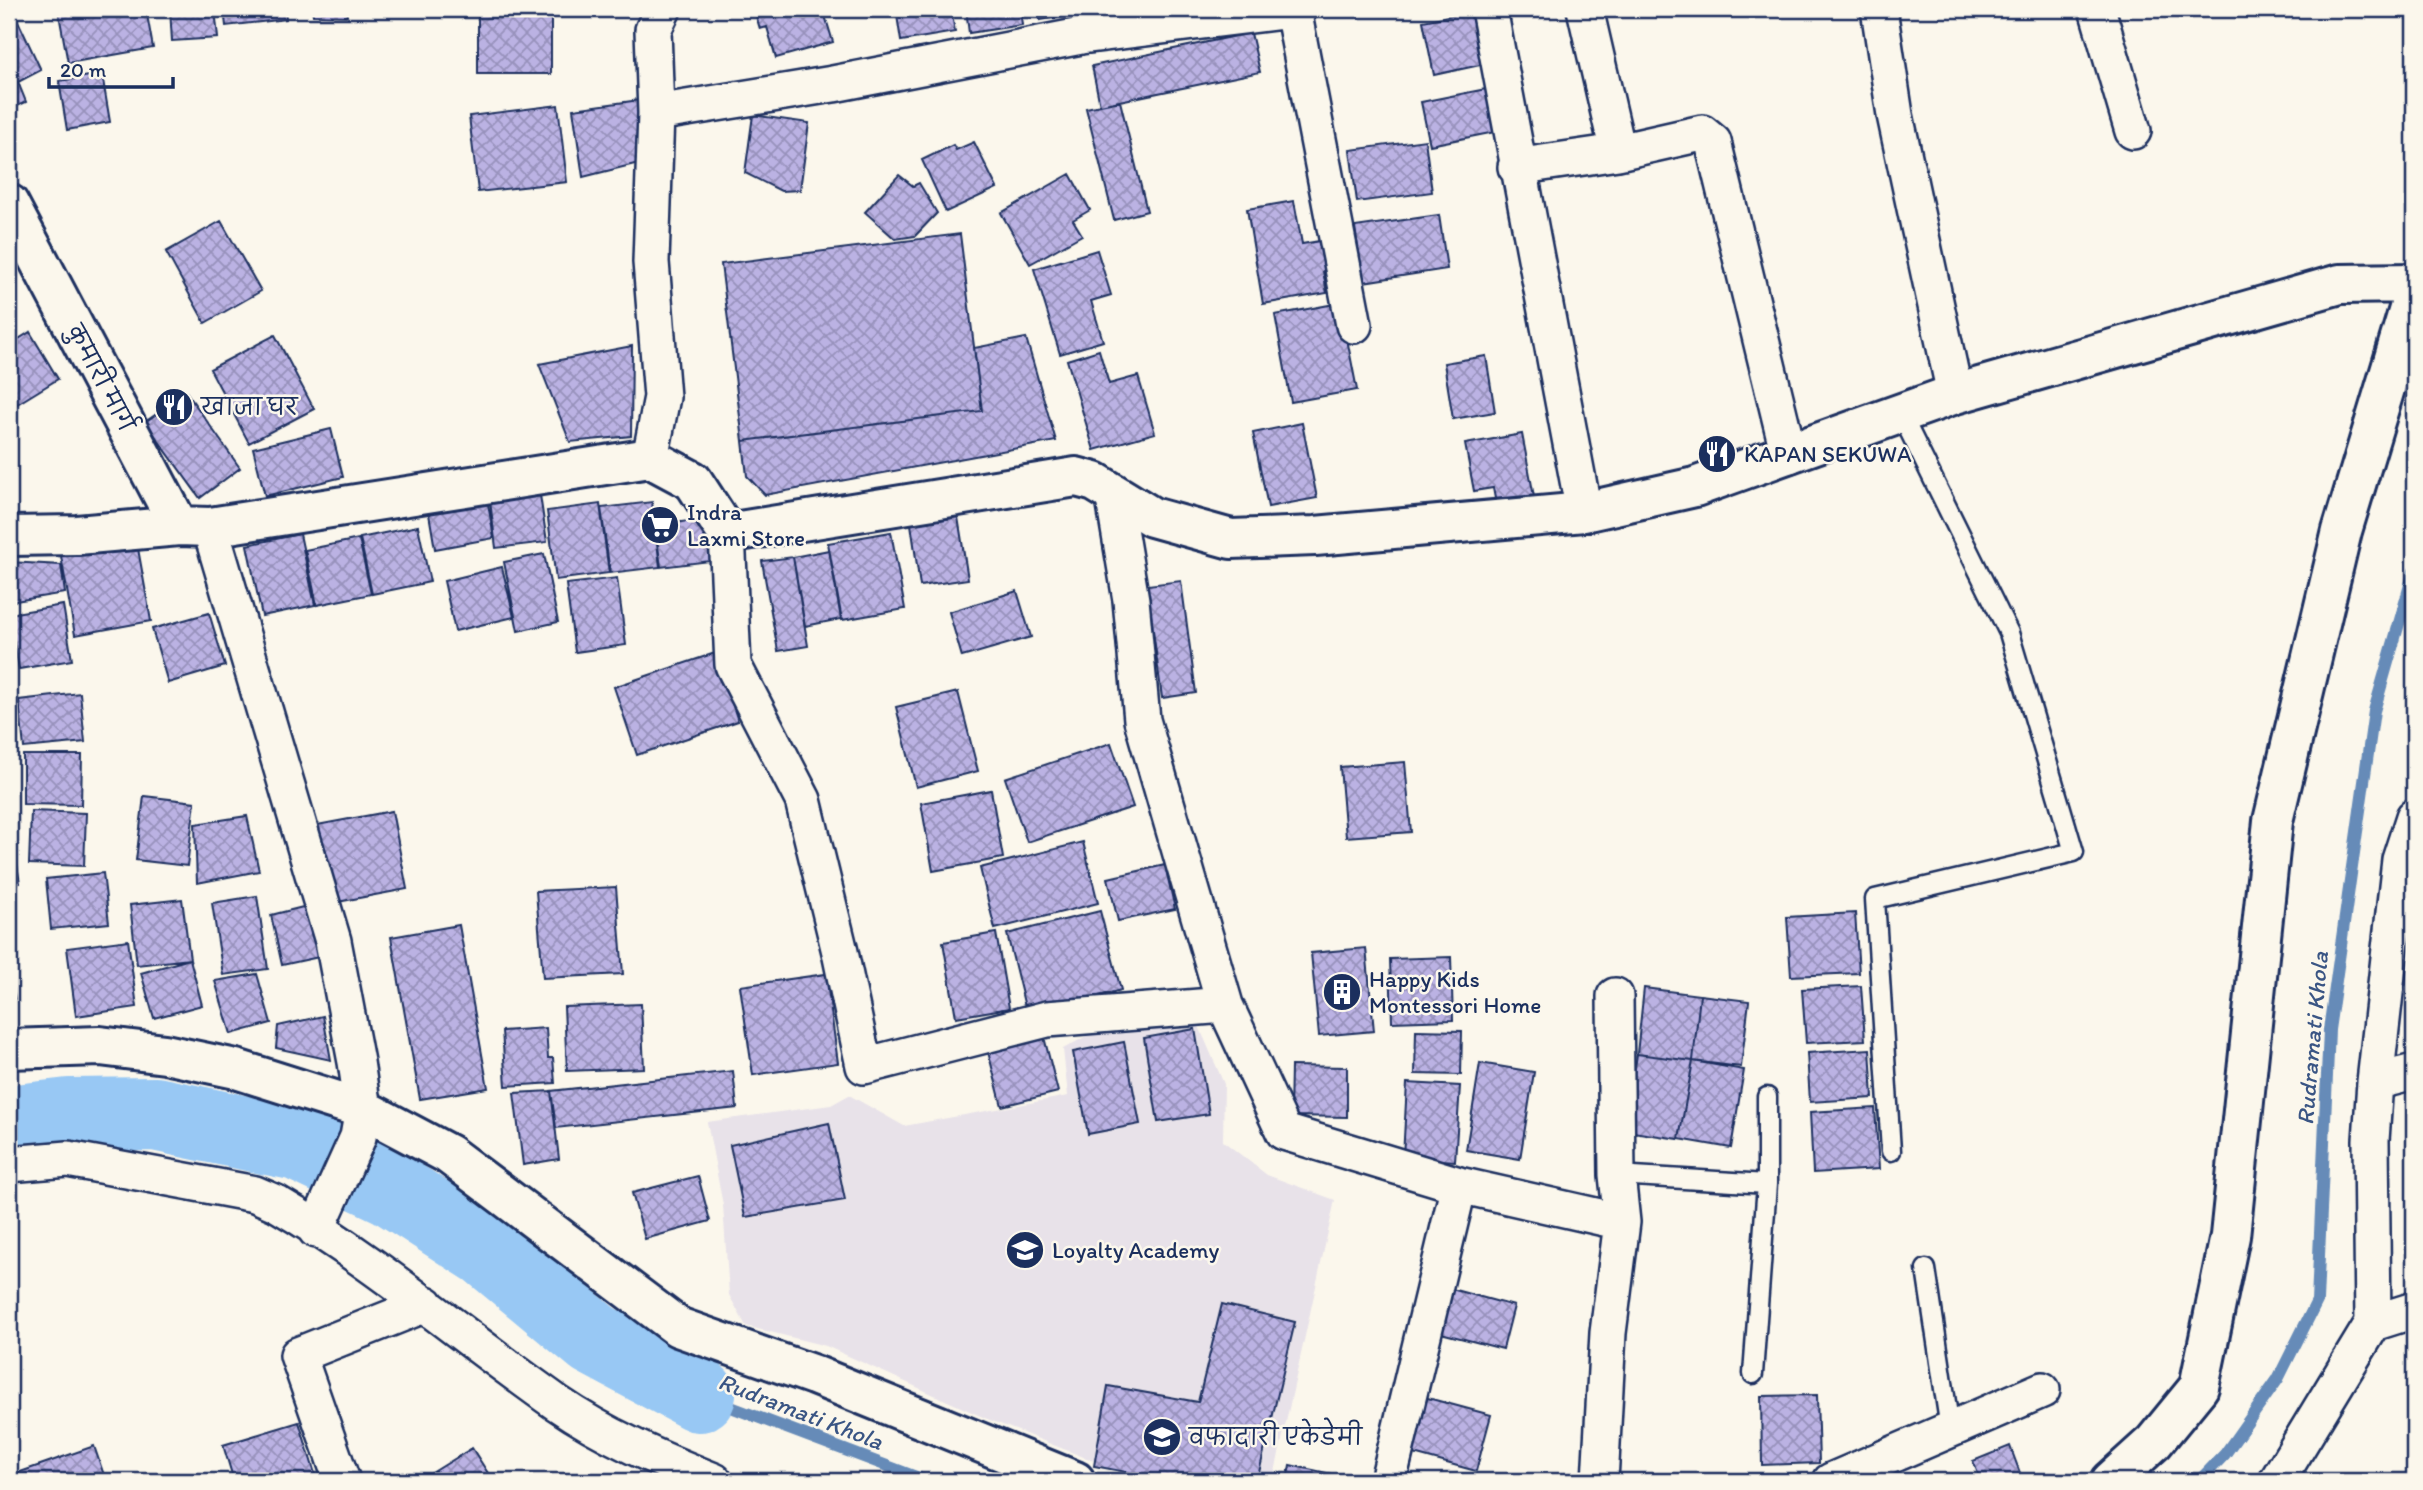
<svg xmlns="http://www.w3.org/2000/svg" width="2423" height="1490" font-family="Itim,'Playpen Sans Deva',sans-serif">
  <defs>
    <pattern id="building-cross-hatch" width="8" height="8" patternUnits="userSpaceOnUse" patternTransform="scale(1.75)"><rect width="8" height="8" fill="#bbb2e3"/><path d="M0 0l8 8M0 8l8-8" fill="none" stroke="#9791bb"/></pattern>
  </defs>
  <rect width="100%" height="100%" fill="#fbf7ec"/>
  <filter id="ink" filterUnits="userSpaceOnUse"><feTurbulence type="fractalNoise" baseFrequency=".0143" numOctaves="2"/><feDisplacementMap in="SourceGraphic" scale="14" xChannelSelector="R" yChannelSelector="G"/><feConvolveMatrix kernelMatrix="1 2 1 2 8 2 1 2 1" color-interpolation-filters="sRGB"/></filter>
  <g filter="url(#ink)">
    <path fill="#e8e2e9" d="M1195 1017 1224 1084 1223 1141 1267 1175 1335 1200 1273 1481H1144L985 1418 826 1346 746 1326 729 1295 723 1205 707 1122 831 1105 849 1095 904 1126 1068 1096 1063 1049 1092 1033Z"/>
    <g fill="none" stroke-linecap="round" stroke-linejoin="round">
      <path stroke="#668bb8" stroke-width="12" d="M699 1395 927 1481
        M2199 1481 2225 1454 2278 1379 2317 1301 2329 1030 2374 711 2414 571"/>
      <path stroke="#98c8f4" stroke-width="74" d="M9 1122 69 1115 155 1114 298 1144 390 1188 488 1251 594 1339 699 1395"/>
    </g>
    <path fill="url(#building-cross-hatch)" stroke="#1b2f5e" stroke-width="2" d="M58 9H146L153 48 68 63Z
      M170 9H215L218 38 172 41Z
      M224 9H285L286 19 226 26Z
      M312 9H346L347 16 313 15Z
      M478 9H551V74H478Z
      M754 9H823L833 42 776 58 767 27 760 29Z
      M896 9H951L955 32 901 41Z
      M966 9H1020L1022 25 969 33Z
      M1038 9H1088V12L1040 20Z
      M1483 9 1494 62 1434 75 1423 21Z
      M18 21 41 70 18 82 26 102 9 110V25Z
      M1251 33 1260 72 1100 105 1092 66Z
      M102 74 110 122 67 130 59 81Z
      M1496 87 1505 130 1430 145 1421 102Z
      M640 100 639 163 583 177 573 109Z
      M1120 101 1147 211 1114 220 1086 108Z
      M558 105 567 182 478 192 469 116Z
      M753 115 809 123 800 190 781 191 745 173Z
      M1425 140 1432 192 1357 202 1350 150Z
      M974 142 997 188 946 212 922 160 953 145 956 150Z
      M1070 174 1090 210 1073 220 1082 235 1030 264 1001 213Z
      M899 175 913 186 919 183 937 213 915 236 895 239 865 212Z
      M1294 201 1302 244 1331 239 1336 269 1323 271 1327 293 1263 304 1247 209Z
      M1439 215 1447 269 1363 282 1355 227Z
      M221 221 261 291 205 323 166 252Z
      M960 234 982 411 743 441 721 264Z
      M1097 250 1111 295 1091 301 1103 341 1060 354 1034 269Z
      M1340 303 1357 390 1291 402 1275 315Z
      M30 332 58 379 9 409V345Z
      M275 335 314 409 249 443 210 369Z
      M1026 338 1056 441 765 495 747 476 743 441 982 411 974 348Z
      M632 346 631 436 570 442 539 364Z
      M1099 350 1109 384 1138 376 1155 433 1094 450 1067 360Z
      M1486 356 1495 412 1453 419 1444 363Z
      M187 393 240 468 200 498 145 422Z
      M1302 423 1317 498 1268 507 1253 433Z
      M331 429 343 477 265 496 253 448Z
      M1522 434 1536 507 1498 514 1493 488 1474 491 1465 444Z
      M540 495 547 542 496 548 490 501Z
      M487 498 494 538 435 549 428 508Z
      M652 502 660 567 610 573 601 508Z
      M600 504 609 573 556 580 547 511Z
      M958 517 968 579 920 586 911 524Z
      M714 518 719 560 661 567 655 525Z
      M418 526 430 582 372 594 360 538Z
      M891 532 905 609 842 620 828 543Z
      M300 534 315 605 262 616 247 545Z
      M359 539 371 594 317 605 305 550Z
      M137 543 151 621 75 635 61 556Z
      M829 550 841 619 805 626 793 557Z
      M544 554 558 622 518 631 504 562Z
      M793 557 808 646 778 651 762 561Z
      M9 562 61 565 65 593 9 602Z
      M502 567 514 617 455 631 444 581Z
      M617 578 626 645 575 652 566 584Z
      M1181 581 1196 693 1162 698 1147 585Z
      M1017 591 1031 637 962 657 949 612Z
      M63 605 72 660 19 669 9 614Z
      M209 613 225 666 168 683 152 629Z
      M715 653 738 721 637 755 614 687Z
      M958 692 978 771 916 787 896 707Z
      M80 693 85 742 24 748 19 700Z
      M1111 743 1133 807 1027 842 1005 778Z
      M23 755H82L81 805 23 804Z
      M1405 762 1411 832 1346 837 1340 767Z
      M991 790 1003 858 933 871 921 803Z
      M144 796 195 802 187 866 136 860Z
      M31 811 86 813 84 866 29 864Z
      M392 811 407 889 332 903 317 825Z
      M247 816 259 871 197 883 195 824Z
      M9 839H13L20 883 9 885Z
      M1083 842 1098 903 995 929 980 868Z
      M1165 865 1175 909 1118 921 1108 878Z
      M103 873 109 923 51 929 46 879Z
      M616 887 623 974 543 978 536 891Z
      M257 896 268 969 223 975 212 903Z
      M182 899 190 959 137 965 130 905Z
      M307 906 319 957 282 965 271 915Z
      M1100 911 1121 990 1027 1015 1007 934Z
      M1855 913 1859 973 1791 976 1787 917Z
      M459 925 488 1088 420 1099 391 937Z
      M996 933 1009 1008 956 1017 943 942Z
      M128 940 137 1007 76 1016 67 948Z
      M1366 948 1374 1031 1319 1036 1311 953Z
      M1451 957 1453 1020 1392 1022 1390 959Z
      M190 959 202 1005 154 1018 141 973Z
      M9 964 15 999 9 1000Z
      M257 974 271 1023 231 1034 215 981Z
      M826 974 838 1063 753 1075 740 986Z
      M1861 986 1865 1040 1806 1043 1802 989Z
      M1644 988 1700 995 1693 1061 1637 1054Z
      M1700 995 1749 1001 1741 1067 1693 1061Z
      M641 1004 644 1068 567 1071 564 1007Z
      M323 1016 331 1060 276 1048 278 1026Z
      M546 1028 548 1058H553L555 1083 506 1086 502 1031Z
      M1195 1029 1209 1114 1158 1122 1144 1038Z
      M1416 1030 1462 1031 1461 1075 1415 1074Z
      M1043 1033 1058 1092 1002 1106 987 1048Z
      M1124 1042 1140 1124 1088 1134 1073 1052Z
      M1870 1049 1873 1098 1810 1102 1807 1053Z
      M1637 1054 1693 1061 1679 1139 1626 1131Z
      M1693 1061 1744 1070 1731 1148 1679 1139Z
      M1480 1063 1534 1072 1520 1159 1466 1150Z
      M1291 1066 1347 1067V1117L1290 1116Z
      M733 1071 737 1108 556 1128 551 1091Z
      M1407 1083 1460 1086 1455 1161 1403 1157Z
      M551 1091 559 1159 523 1165 514 1093Z
      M1875 1108 1879 1169 1813 1173 1810 1112Z
      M829 1123 845 1200 745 1217 730 1145Z
      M698 1176 710 1221 645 1239 632 1193Z
      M1444 1287 1514 1306 1503 1349 1433 1331Z
      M1222 1304 1295 1322 1257 1481H1174L1094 1466 1108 1386 1198 1402Z
      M1817 1395 1819 1463 1762 1465 1761 1396Z
      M1424 1397 1491 1415 1476 1471 1410 1453Z
      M299 1422 316 1477 303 1481H234L223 1445Z
      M94 1446 106 1481H9V1476Z
      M2010 1446 2023 1481H1981L1973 1461Z
      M472 1448 493 1481H419Z
      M1290 1465 1355 1479V1481H1287Z"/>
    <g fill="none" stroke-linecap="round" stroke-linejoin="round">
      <g stroke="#1b2f5e" stroke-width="23">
        <path id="service" d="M1891 1151 1875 899 2074 852 2009 633 1902 416
          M1617 1175 1767 1184
          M1926 1269 1950 1429
          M1753 1374 1767 1184V1097"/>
      </g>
      <g stroke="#1b2f5e" stroke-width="40">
        <path id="minor" d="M1489 9 1584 512
          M1585 9 1618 152
          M1879 9 1895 115 1955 394
          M2097 9 2133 131
          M1293 10 1354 325
          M656 113 833 84 1081 36 1299 9
          M1516 167 1618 152 1702 133 1713 142 1789 455
          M650 458 662 397 651 262 656 113 653 30 663 9
          M1113 493 1131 600 1142 720 1225 1005 1284 1132 1459 1185 1622 1222
          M210 527 333 941 356 1062 363 1109 358 1137 316 1230
          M727 533 733 665 803 800 840 952 864 1066 1047 1019 1225 1005
          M2375 1082 2414 1072
          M9 1164 68 1159 255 1194 276 1203C375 1261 463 1337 557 1403 605 1436 661 1460 714 1481
          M2373 1323 2371 1140 2375 1082 2400 860 2414 817
          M342 1481 298 1355 426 1304
          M1388 1481 1459 1185
          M1600 1481 1608 1333 1622 1222 1617 1175 1615 996
          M1831 1481 2042 1390
          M2277 1481 2373 1323 2414 1310"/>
      </g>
      <g stroke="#1b2f5e" stroke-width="44">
        <path id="tertiary" d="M9 204 179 526 210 527 650 458 693 481 727 533 1076 477 1095 482 1152 517 1231 539 1315 536 1584 512 1695 487 1955 394 2340 284 2414 283
          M9 536 77 535 179 526
          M9 1049 100 1046 165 1054 236 1069 363 1109 448 1154 678 1327 814 1375 1075 1481
          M2111 1481 2154 1442 2199 1387 2230 1236 2273 821 2342 531 2414 292"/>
      </g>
      <use href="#service" stroke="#fbf7ec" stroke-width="18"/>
      <use href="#minor" stroke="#fbf7ec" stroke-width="35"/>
      <use href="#tertiary" stroke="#fbf7ec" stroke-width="38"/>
    </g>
  </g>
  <defs>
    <g id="restaurant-disc" transform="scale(2.0125)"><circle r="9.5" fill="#1b2f5e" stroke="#fbf7ec"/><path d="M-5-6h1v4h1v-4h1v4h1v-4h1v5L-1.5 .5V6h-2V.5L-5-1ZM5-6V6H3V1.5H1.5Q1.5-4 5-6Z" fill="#fff"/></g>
    <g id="supermarket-disc" transform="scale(2.0125)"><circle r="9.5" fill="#1b2f5e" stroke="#fbf7ec"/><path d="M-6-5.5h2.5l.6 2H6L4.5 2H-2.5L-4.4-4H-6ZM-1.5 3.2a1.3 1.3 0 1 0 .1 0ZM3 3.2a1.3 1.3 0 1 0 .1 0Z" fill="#fff"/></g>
    <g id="building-disc" transform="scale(2.0125)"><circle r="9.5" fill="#1b2f5e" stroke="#fbf7ec"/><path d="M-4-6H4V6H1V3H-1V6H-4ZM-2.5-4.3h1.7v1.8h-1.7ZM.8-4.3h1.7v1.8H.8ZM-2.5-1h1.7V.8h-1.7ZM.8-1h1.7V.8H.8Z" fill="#fff"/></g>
    <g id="school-disc" transform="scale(2.0125)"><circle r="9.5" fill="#1b2f5e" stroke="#fbf7ec"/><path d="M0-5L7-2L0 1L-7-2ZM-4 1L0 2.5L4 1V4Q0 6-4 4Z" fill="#fff"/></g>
    <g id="university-disc" transform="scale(2.0125)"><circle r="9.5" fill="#1b2f5e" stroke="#fbf7ec"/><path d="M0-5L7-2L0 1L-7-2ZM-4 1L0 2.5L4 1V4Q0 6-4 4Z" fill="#fff"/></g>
  </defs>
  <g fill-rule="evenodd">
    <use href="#restaurant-disc" x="174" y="407"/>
    <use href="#restaurant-disc" x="1717" y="454"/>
    <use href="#supermarket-disc" x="660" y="525"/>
    <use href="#building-disc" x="1342" y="992"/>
    <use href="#school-disc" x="1025" y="1250"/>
    <use href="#university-disc" x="1162" y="1437"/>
  </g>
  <g text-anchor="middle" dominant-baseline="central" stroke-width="5" stroke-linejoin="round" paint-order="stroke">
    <g font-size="23" fill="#1b2f5e" stroke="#fbf7ec">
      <text transform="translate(101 378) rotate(62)">कुमारी मार्ग</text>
    </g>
    <g font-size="23" fill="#1b2f5e" stroke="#fbf7ec" text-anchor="start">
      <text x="201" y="407">खाजा घर</text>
      <text x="1744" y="454">KAPAN SEKUWA</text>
      <text x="687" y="512">Indra<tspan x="687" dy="26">Laxmi Store</tspan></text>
      <text x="1369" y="979">Happy Kids<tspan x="1369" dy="26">Montessori Home</tspan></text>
      <text x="1052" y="1250">Loyalty Academy</text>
      <text x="1189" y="1437">वफादारी एकेडेमी</text>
    </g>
    <g font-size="24" font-style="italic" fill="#3a5584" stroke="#fbf7ec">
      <text transform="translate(2312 1038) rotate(-85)">Rudramati Khola</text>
      <text transform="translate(801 1411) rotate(21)">Rudramati Khola</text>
    </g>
  </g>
  <rect width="2423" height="1490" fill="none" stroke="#fbf7ec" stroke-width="35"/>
  <rect x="18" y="18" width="2388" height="1455" fill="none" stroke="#1b2f5e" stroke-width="2.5" filter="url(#ink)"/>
  <path d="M49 77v10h124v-10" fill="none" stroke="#1b2f5e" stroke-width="3.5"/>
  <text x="60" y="77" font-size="21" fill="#1b2f5e" stroke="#fbf7ec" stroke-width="5" paint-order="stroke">20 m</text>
</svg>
